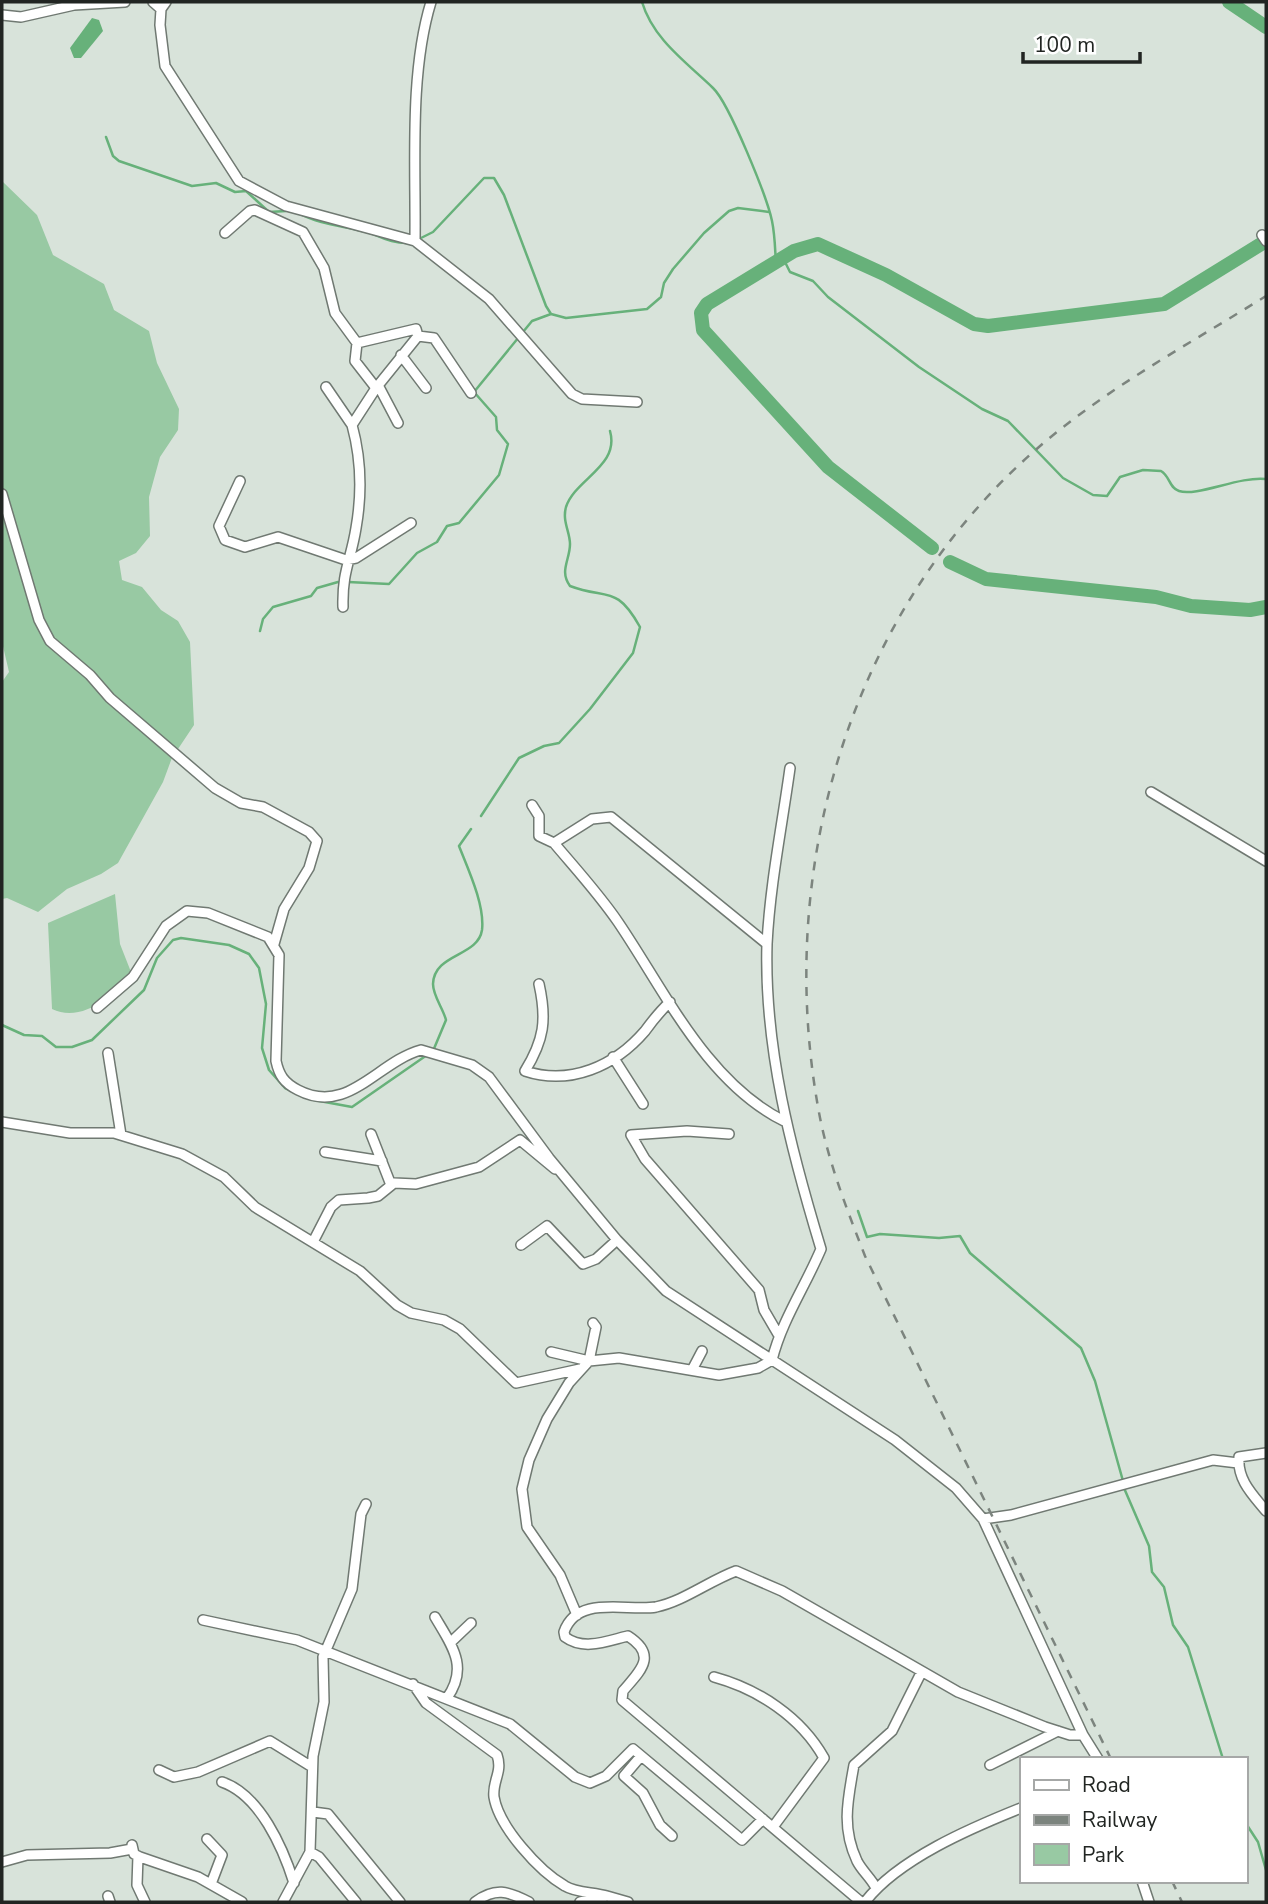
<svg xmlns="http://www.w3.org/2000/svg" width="1268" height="1904" font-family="'Nunito Sans',sans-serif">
  <rect width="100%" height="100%" fill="#d8e3da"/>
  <path fill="#98c9a3" d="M2 181 37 215 53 255 104 284 114 310 149 331 157 363 179 409 178 430 160 457 149 497 150 536 136 553 119 561 122 580 142 587 161 610 178 621 190 642 194 725 176 752 51 638 41 621 2 488Z
    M2 501 39 626 173 755 163 782 118 863 101 874 67 889 38 912 7 898 2 899V682L9 672 2 642Z
    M115 894 120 944 131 972C115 997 81 1023 52 1009L48 923Z"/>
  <path fill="#67b17a" d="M92 18 99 20 103 31 81 58H74L70 48Z"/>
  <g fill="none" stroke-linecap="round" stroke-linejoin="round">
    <path stroke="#67b17a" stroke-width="2.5" d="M642 2C653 39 686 62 713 88 729 103 767 197 772 221 775 235 775 249 776 264
      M106 137 113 156 119 161 192 186 216 183 235 192 246 191 269 212 286 211
      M300 214C323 226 349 226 373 234 385 239 396 244 410 243
      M419 239 433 232 484 178H494L504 195 546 306 551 314 566 318 647 309 661 297 664 283 673 269 704 233 729 211 738 208 769 212
      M783 258 790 272 813 281 828 297 919 367 982 409 1008 421 1063 478 1093 495 1107 496 1120 477 1143 470 1161 471C1170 476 1169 488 1179 491 1197 497 1239 476 1266 479
      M348 582 389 584 417 553 437 542 447 526 459 523 499 475 508 444 497 430 496 417 474 392 532 321 551 314
      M260 631 263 619 273 607 311 596 317 588 338 582
      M481 816 519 758 544 746 559 743 590 709 633 653 640 627C616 584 607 600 570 586 559 571 570 560 570 544 570 532 562 521 566 507 575 479 620 466 610 431
      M2 1025 24 1035 42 1036 56 1047H72L92 1040 144 990 157 958 173 940 181 938 229 945 249 954 259 968 266 1004 262 1048 269 1070 285 1088 305 1097
      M433 1051 446 1020C443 1008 433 996 433 984 434 953 478 957 482 930 485 905 468 869 459 846L471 829
      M314 1100 352 1107 427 1055
      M858 1211 867 1237 880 1234 939 1238 960 1236 970 1253 1081 1348 1095 1381 1123 1481
      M1124 1488 1149 1546 1152 1572 1164 1587 1173 1625 1188 1647 1223 1759
      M1245 1822 1258 1842 1266 1870"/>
    <path stroke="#67b17a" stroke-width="14" d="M1229 2 1266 27
      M932 548 828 467 703 330 701 313 707 304 794 251 818 244 886 275 974 324 988 326 1164 304 1266 241
      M950 562 986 579 1156 597 1191 606 1250 610 1266 607"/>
    <g stroke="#707972" stroke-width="12">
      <path id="minor" d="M153 2 161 9
        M166 2 161 9 160 25 165 66 239 181 286 206 415 241
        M431 2C409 74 416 165 415 241L489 299 572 394 582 399 637 402
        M2 15 21 17 74 5 125 2
        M225 233 250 211 255 210 303 232 324 268 335 313 357 343 355 361 376 388
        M1262 235 1266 241
        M418 336 434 338 471 393
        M401 355 426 388
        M378 385 398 423
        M326 387 352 425
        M240 481 219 526 225 540 245 547 278 537 346 560 356 558 411 523
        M2 494 39 620 50 641 90 675 110 698 215 788 241 803 263 807 309 832 317 841 309 868 284 909 274 944
        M343 607C342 571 351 560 356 528 362 494 361 458 352 425L376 388 418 336 416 329 357 343
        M1151 792 1266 861
        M532 805 539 816V836L554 843C575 868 599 894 618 922 665 991 706 1082 784 1121
        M554 843 592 819 611 817 767 944
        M539 984C547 1020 544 1040 525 1071 570 1086 615 1066 645 1031 653 1020 660 1011 670 1002
        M97 1008 133 977 166 926 187 911 208 913 268 937 279 955 276 1061C279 1075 284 1083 298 1090 348 1116 377 1062 421 1050L472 1065 489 1077 549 1158 617 1240 666 1291 895 1440 956 1488 983 1519 1083 1735 1098 1759
        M108 1053 121 1135
        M613 1057 643 1104
        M2 1122 70 1133H114L182 1154 224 1177 255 1207 360 1271 397 1305 411 1313 444 1320 460 1329 516 1383 580 1369
        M371 1134 391 1185
        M729 1134 687 1131 631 1135 645 1159 759 1290 764 1310 778 1334
        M325 1152 382 1161
        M314 1240 331 1207 339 1200 368 1198 378 1196 394 1183 416 1184 479 1167 520 1140 555 1169
        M521 1245 547 1226 583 1264 596 1259 617 1240
        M551 1352 589 1361 619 1358 719 1375 758 1368 772 1360C782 1320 805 1287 821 1249 791 1150 764 1048 767 944 770 885 782 826 790 768
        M692 1370 702 1351
        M1266 1453 1239 1457C1237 1480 1253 1495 1266 1511
        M983 1519 1011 1515 1213 1460 1238 1463
        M577 1615 560 1575 527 1527 522 1489 529 1460 547 1419 569 1383 589 1361 596 1327 593 1323
        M435 1617C452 1646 469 1667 447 1698
        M203 1620 297 1640 510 1724 575 1777 590 1783 606 1776 633 1749 742 1840 763 1819
        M450 1643 471 1623
        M714 1677C758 1689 801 1717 824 1758L773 1827
        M413 1684 426 1703 497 1755C503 1772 492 1781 494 1797 499 1827 539 1871 565 1886 576 1893 594 1892 607 1896
        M641 1756 624 1776 643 1793 660 1825 672 1836
        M990 1765 1058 1731
        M159 1770 174 1777 198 1772 270 1741 312 1767
        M222 1782C260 1795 283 1848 294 1883
        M313 1812 328 1814 400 1902
        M207 1839 222 1855 211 1884
        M132 1845 134 1854 140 1857 198 1877 242 1902
        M310 1852 319 1857 356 1902
        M138 1856 137 1885 145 1902
        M2 1862 27 1855 110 1853 132 1849
        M1142 1881 1149 1902
        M876 1888C871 1878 862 1871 857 1861 841 1827 848 1799 854 1765L892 1731 921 1673
        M108 1896 110 1902
        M283 1902 310 1852 313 1756 324 1702 323 1657 352 1589 361 1514 366 1504
        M475 1902C495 1887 508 1891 529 1902
        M580 1902 607 1896 628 1902
        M861 1902 622 1700 623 1691C639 1672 659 1656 628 1636 607 1641 584 1651 565 1637L564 1632C577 1594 628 1612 656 1607 684 1601 709 1581 736 1571L782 1591 958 1692 1045 1727 1070 1735H1083
        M865 1902C898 1859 971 1828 1021 1808"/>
    </g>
    <use href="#minor" stroke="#fff" stroke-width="9"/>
    <path stroke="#7c847e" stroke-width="2.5" stroke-dasharray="9 9" stroke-linecap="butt" d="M1111 1759 865 1256C846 1207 827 1159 818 1107 774 860 855 597 1052 436 1118 382 1194 341 1266 296
      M1172 1881 1182 1902"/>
  </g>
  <rect width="1268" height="1904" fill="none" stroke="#212522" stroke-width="7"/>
  <rect x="1020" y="1757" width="228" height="126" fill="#ffffff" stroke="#a6a8a7" stroke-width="2"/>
  <rect x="1034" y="1780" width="35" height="10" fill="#ffffff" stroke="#a6a8a7" stroke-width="2"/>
  <text x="1082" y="1792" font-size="21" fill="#212522">Road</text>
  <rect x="1034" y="1815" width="35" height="10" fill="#7c847e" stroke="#a6a8a7" stroke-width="2"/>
  <text x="1082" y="1827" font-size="21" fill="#212522">Railway</text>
  <rect x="1034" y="1844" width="35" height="21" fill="#98c9a3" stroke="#a6a8a7" stroke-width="2"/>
  <text x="1082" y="1862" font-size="21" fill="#212522">Park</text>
  <path d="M1023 52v10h117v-10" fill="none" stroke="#212522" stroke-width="3.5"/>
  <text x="1034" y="52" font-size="21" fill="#212522" stroke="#ffffff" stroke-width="5" paint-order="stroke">100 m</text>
</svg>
